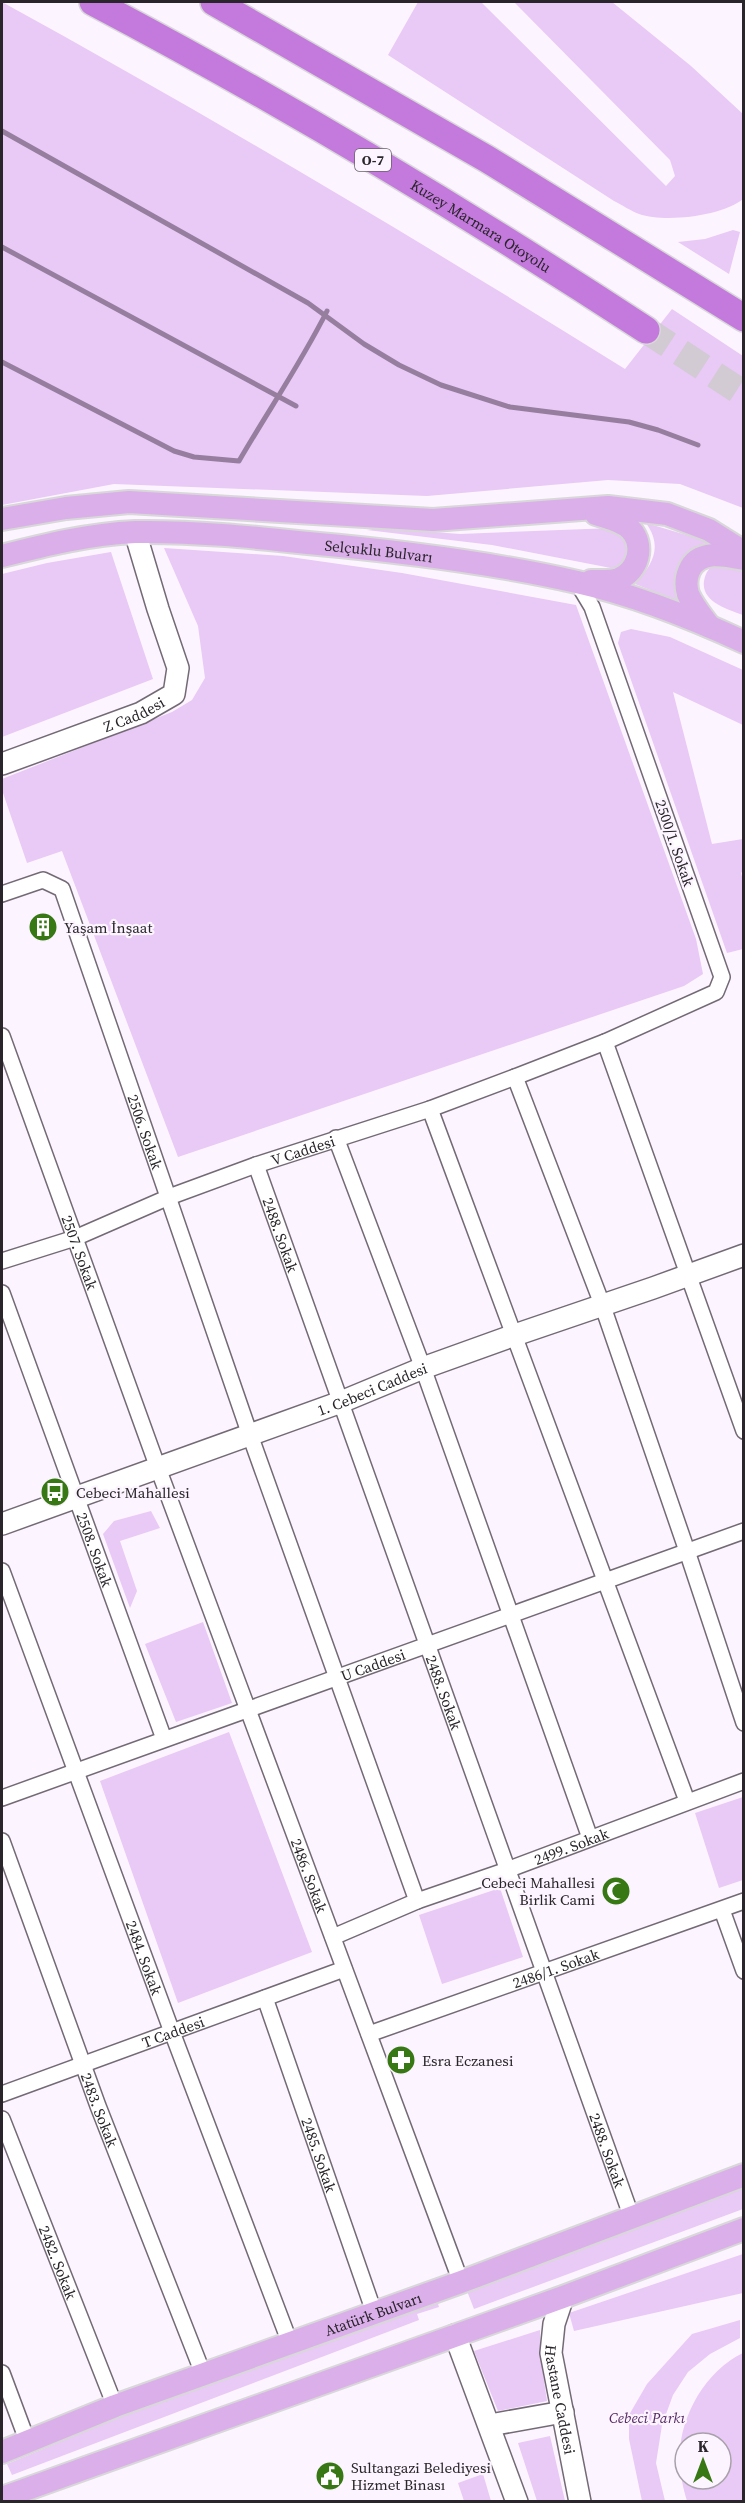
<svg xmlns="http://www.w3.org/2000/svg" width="745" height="2503" font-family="'Source Serif 4',serif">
  <rect width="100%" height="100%" fill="#fcf4ff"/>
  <path fill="#e9c9f5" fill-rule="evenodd" d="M2 2C213 118 420 241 625 369L672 309 743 356V508L680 484 608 480 427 496 114 484 2 505Z
    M418 2H481L666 186 675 176 670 160 514 2H612L691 66 743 114V199C722 216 666 223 639 214 631 211 622 205 614 201L388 55Z
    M733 230 740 232 729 274 678 242 705 239Z
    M646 523 710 542C680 549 666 574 681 602L635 584C653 564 663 547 646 523Z
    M379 528 460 534 613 528 627 534 629 557 617 568H611L492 545 367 530Z
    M164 548 283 556 402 573 576 605 696 939 703 974 684 986 178 1157 62 851 27 863 2 790V779L172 712 192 700 205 678 198 626Z
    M111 552 153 679 2 737V574L47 563Z
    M717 563 738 568 743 573V615C728 609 701 602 704 581 706 571 709 568 717 563Z
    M631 629 670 637 743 670V725L673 692 712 844 743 839V871L741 873 744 884 743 949 727 953 618 643 621 632Z
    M151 1511 160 1528 120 1541 137 1591 130 1608 103 1534 114 1521Z
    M203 1622 232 1703 176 1722 145 1644Z
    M229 1732 312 1952 178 2003 100 1781Z
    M743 1797V1880L719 1888 695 1813Z
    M500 1888 523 1957 442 1984 419 1915Z
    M743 2188V2209L474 2309 467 2291Z
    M743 2254V2293L574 2331 569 2313Z
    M435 2294 439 2307 417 2314 419 2320 12 2475 7 2464 175 2394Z
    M740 2320V2338L710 2354 688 2372 673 2395 662 2425 656 2463 665 2501H642L629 2439V2415L647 2384 692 2334Z
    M540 2330V2353L547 2401 498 2411 474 2351Z
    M743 2353V2501H687C683 2488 680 2474 680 2460 678 2419 705 2371 743 2353ZM685 2443H721V2479H685Z
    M550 2436 565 2501H537L518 2443Z
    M483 2474 491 2501H464L458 2483Z"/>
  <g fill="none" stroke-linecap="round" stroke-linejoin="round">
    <path stroke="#967e9f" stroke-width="5" d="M2 131 308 303 364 344 399 365 441 385 510 407 629 422 658 430 698 445
      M2 247 296 406
      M2 362 174 451 194 457 239 461C268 411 301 363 327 311"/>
    <path stroke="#d2cbd4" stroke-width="27" stroke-dasharray="27 14" stroke-linecap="butt" d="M646 330 744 394"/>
    <g stroke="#736a76" stroke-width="18">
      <g id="street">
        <path id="s1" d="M2 894 43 880 62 889 250 1435 417 1901"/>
        <path id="s2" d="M2 1036 158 1468 461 2282"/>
        <path d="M605 1042 744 1431"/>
        <path d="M515 1077 602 1304 687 1551 744 1723"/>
        <path d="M430 1109 687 1801"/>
        <path d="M336 1138 423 1368 590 1838"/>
        <path id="s3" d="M256 1165 632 2218"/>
        <path id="s4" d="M2 1261 75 1238 169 1197 256 1165 430 1109 515 1077 605 1042 716 992 722 977 592 607 577 582"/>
        <path id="s5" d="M2 1293 164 1739"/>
        <path id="s6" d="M2 1571 172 2032 290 2343"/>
        <path id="s7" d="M2 1798 744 1531"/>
        <path id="s8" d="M2 1841 98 2106 204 2376"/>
        <path d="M722 1910 744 1971"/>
        <path id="s9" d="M333 1937 417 1901 507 1870 744 1781"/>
        <path id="s10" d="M265 1998 374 2312"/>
        <path id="s11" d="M369 2034 744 1901"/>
        <path id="s12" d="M2 2094 344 1969"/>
        <path id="s13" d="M2 2119 115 2406"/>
        <path d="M2 2373 27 2440"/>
      </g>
    </g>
    <g stroke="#736a76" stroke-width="24">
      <g id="secondary">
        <path id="s14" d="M2 764 141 713 174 694 178 668 158 609 135 532"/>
        <path id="s15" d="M2 1524 341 1402 423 1368 512 1336 653 1288 744 1255"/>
        <path id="s16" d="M563 2297 554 2324 551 2353 580 2502"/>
        <path d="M455 2335 517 2502"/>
        <path d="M490 2425 563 2412"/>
      </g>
    </g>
    <g stroke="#d8d8d9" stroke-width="26">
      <g id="primary">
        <path d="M2 519 66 508 129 502 433 520 608 507 667 514 709 530 744 552"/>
        <path id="s17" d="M2 556C45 545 90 534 135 532 193 531 251 537 308 543 398 551 489 562 577 582 635 595 690 617 744 642"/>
        <path d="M591 581C600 581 611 582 619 579 638 571 645 546 631 530 623 521 608 518 596 514"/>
        <path d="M709 626C702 616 693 606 688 594 686 587 686 578 689 571 698 549 725 555 744 559"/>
        <path id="s18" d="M2 2452 115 2406 461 2282 744 2175"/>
        <path d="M2 2498 563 2297 744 2229"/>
      </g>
    </g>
    <g stroke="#d8d8d9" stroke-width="30">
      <g id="highway">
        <path id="s19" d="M93 2C283 102 467 213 646 330"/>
        <path d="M214 2 487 159 744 318"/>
      </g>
    </g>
    <use href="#street" stroke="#fff" stroke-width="15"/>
    <use href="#secondary" stroke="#fff" stroke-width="21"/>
    <use href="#primary" stroke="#dbafea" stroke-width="22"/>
    <use href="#highway" stroke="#c37adc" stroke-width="27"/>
  </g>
  <defs>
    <g id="building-disc" transform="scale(1.5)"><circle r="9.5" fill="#387814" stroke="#fcf4ff"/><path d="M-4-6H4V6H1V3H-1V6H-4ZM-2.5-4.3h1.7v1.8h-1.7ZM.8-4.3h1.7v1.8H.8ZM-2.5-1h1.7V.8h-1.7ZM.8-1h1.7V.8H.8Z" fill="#fff"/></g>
    <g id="bus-disc" transform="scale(1.5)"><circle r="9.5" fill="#387814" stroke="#fcf4ff"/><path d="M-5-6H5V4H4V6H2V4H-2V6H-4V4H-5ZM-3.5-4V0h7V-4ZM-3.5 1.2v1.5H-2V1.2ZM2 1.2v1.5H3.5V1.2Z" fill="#fff"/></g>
    <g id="mosque-disc" transform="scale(1.5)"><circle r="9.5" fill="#387814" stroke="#fcf4ff"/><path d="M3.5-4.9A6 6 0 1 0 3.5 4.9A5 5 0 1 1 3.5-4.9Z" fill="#fff"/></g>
    <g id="pharmacy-disc" transform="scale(1.5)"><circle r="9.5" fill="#387814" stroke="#fcf4ff"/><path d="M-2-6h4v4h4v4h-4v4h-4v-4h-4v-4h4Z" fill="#fff"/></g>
    <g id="civic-disc" transform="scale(1.5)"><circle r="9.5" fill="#387814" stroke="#fcf4ff"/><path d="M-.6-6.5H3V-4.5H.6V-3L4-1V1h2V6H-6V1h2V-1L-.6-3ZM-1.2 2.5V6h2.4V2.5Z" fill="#fff"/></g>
  </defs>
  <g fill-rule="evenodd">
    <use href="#building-disc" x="43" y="927"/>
    <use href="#bus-disc" x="55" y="1492"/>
    <use href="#mosque-disc" x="616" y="1891"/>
    <use href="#pharmacy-disc" x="401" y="2060"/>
    <use href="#civic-disc" x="330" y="2476"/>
  </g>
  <g text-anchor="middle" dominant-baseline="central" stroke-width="4.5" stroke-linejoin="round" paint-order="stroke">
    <rect fill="#fcf4ff" stroke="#68636a" stroke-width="1.5" x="355" y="149" width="36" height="22" rx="4.5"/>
    <g font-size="14" font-weight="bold" fill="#29252a">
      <text x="373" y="160">O-7</text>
    </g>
    <g font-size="15" fill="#29252a" stroke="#fcf4ff">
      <text stroke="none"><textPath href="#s19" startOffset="448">Kuzey Marmara Otoyolu</textPath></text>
      <text stroke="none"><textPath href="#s17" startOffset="380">Selçuklu Bulvarı</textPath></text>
      <text stroke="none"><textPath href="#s14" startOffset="141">Z Caddesi</textPath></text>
      <text transform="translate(675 843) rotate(71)">2500/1. Sokak</text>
      <text stroke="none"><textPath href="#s1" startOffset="321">2506. Sokak</textPath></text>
      <text stroke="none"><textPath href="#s4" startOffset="321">V Caddesi</textPath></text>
      <text stroke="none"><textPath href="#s3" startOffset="74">2488. Sokak</textPath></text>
      <text stroke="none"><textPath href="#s2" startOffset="230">2507. Sokak</textPath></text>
      <text stroke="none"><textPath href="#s15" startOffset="394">1. Cebeci Caddesi</textPath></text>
      <text stroke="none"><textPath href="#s5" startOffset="273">2508. Sokak</textPath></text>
      <text stroke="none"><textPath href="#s7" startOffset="394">U Caddesi</textPath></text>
      <text stroke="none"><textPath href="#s3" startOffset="560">2488. Sokak</textPath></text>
      <text stroke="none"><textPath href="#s9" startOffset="255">2499. Sokak</textPath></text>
      <text stroke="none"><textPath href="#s2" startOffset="894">2486. Sokak</textPath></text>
      <text stroke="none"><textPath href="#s6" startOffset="412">2484. Sokak</textPath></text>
      <text stroke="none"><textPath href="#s11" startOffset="198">2486/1. Sokak</textPath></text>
      <text stroke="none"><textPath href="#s12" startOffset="182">T Caddesi</textPath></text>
      <text stroke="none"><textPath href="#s8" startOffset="286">2483. Sokak</textPath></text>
      <text stroke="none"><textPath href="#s3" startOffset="1046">2488. Sokak</textPath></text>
      <text stroke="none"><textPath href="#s10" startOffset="166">2485. Sokak</textPath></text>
      <text stroke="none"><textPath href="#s13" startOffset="154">2482. Sokak</textPath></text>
      <text stroke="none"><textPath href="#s18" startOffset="396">Atatürk Bulvarı</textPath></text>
      <text stroke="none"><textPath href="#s16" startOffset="105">Hastane Caddesi</textPath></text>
    </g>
    <g font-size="15" fill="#29252a" stroke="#fcf4ff" text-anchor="start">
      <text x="64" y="927">Yaşam İnşaat</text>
      <text x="76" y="1492">Cebeci Mahallesi</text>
      <text x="595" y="1882" text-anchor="end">Cebeci Mahallesi<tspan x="595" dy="17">Birlik Cami</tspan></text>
      <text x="422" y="2060">Esra Eczanesi</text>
      <text x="351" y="2467">Sultangazi Belediyesi<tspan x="351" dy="17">Hizmet Binası</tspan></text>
    </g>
    <g font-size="15" font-style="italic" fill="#572c65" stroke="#fcf4ff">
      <text x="647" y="2417">Cebeci Parkı</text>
    </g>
  </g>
  <rect width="745" height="2503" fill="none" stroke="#29252a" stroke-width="6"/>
  <g transform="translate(703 2461)"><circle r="28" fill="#fcf4ff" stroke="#a8a1aa" stroke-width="1.5"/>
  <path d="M0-4.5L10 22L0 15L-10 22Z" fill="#387814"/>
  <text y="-9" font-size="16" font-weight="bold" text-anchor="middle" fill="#29252a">K</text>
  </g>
</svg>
